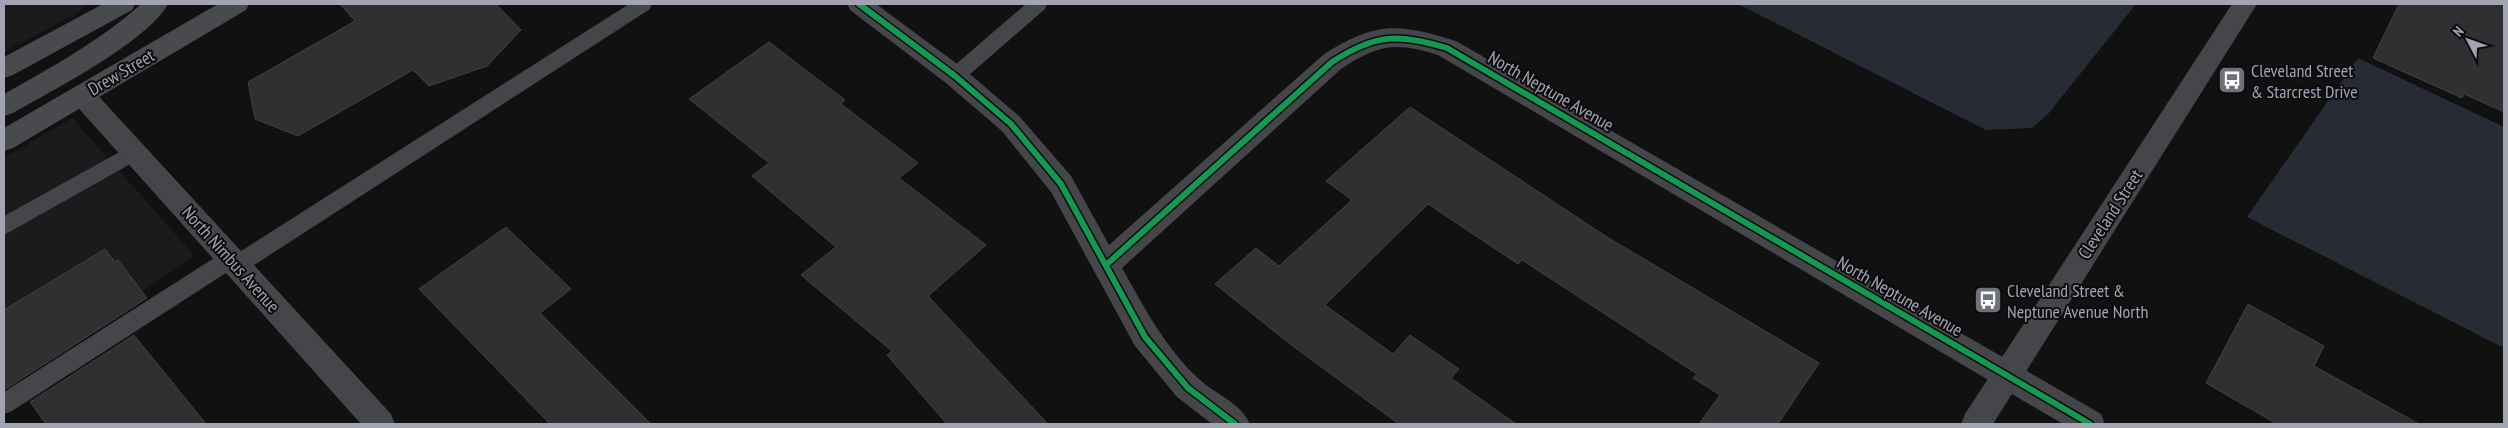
<svg xmlns="http://www.w3.org/2000/svg" width="2508" height="428" font-family="'PT Sans Narrow',sans-serif">
  <rect width="100%" height="100%" fill="#111"/>
  <path fill="#1b1b1d" d="M4 4H87L76 14 4 52Z
    M72 118 194 255 4 386V158Z"/>
  <path fill="#272b34" d="M1738 4H2136L2048 114 2032 128 1986 130Z
    M2358 58 2504 127V348L2247 217Z"/>
  <path fill="#303032" stroke="#404044" d="M340 4H496L521 30 487 66 429 86 413 70 298 136 255 119 248 82 355 21Z
    M2399 4H2504V112L2464 94 2462 98 2373 58Z
    M769 42 845 100 841 104 918 163 899 178 986 245 928 296 1048 424H947L887 355 892 351 801 275 836 247 752 176 769 163 689 99Z
    M1410 107 1607 237 1819 363 1778 424H1699L1720 395 1693 378 1697 374 1522 260 1518 264 1428 204 1325 305 1393 354 1410 335 1459 369 1451 378 1516 424H1399L1290 344 1215 284 1256 248 1279 266 1352 200 1326 181Z
    M506 227 571 289 540 313 651 424H550L419 289Z
    M105 249 115 262 118 260 147 298 4 390V310Z
    M2248 304 2324 346 2314 366 2419 424H2277L2206 383Z
    M134 335 206 424H46L30 402Z"/>
  <g fill="none" stroke-linecap="round" stroke-linejoin="round">
    <path fill="#45464a" fill-rule="evenodd" d="M629 4H652L650 9 245 271 237 274 229 271 12 411 4 414V392L222 253 230 250 238 253Z
      M1026 4H1047L1045 9 962 81 955 84 948 81 945 76 948 71Z
      M134 144 141 146 144 152 141 158 4 235V216Z"/>
    <path fill="#45464a" fill-rule="evenodd" d="M847 4H876L964 69 1020 117 1071 176 1109 245 1323 55C1375 21 1399 23 1456 41L2101 414 2105 424H2063L1438 55C1396 41 1377 45 1341 69L1122 268C1144 307 1165 348 1199 379 1215 394 1241 403 1250 424H1212L1177 397 1135 346 1051 192 1002 131 946 83 850 10Z
      M82 85 91 88 391 414 395 424H361L73 102 69 95 73 88Z"/>
    <path fill="#45464a" fill-rule="evenodd" d="M2232 4H2257L1993 424H1961L1965 414Z"/>
    <path fill="#494a4e" fill-rule="evenodd" d="M103 4H135L132 10 13 75 4 78V57Z
      M141 4H168C147 42 53 90 13 113L4 116V94C52 67 100 41 141 4Z
      M218 4H249L246 10 13 148 4 151V128Z"/>
    <g stroke="#0c0b0d" stroke-width="9">
      <path id="cycleway" d="M859 4 955 76 1011 124 1061 184 1145 337 1188 388 1235 424
        M1107 264 1332 62C1375 34 1398 33 1447 48L2090 424"/>
    </g>
    <use href="#cycleway" stroke="#139951" stroke-width="6"/>
  </g>
  <defs>
    <g id="bus-square" transform="scale(1.4375)"><rect x="-9" y="-9" width="18" height="18" rx="4" fill="#6f717a" stroke="#0c0b0d"/><path d="M-5-6H5V4H4V6H2V4H-2V6H-4V4H-5ZM-3.5-4V0h7V-4ZM-3.5 1.2v1.5H-2V1.2ZM2 1.2v1.5H3.5V1.2Z" fill="#fff"/></g>
  </defs>
  <g fill-rule="evenodd">
    <use href="#bus-square" x="2232" y="80"/>
    <use href="#bus-square" x="1988" y="300"/>
  </g>
  <g text-anchor="middle" dominant-baseline="central" stroke-width="4" stroke-linejoin="round" paint-order="stroke">
    <g font-size="18" fill="#a2a4b2" stroke="#0c0b0d" text-anchor="start">
      <text x="2251" y="70">Cleveland Street<tspan x="2251" dy="21">&amp; Starcrest Drive</tspan></text>
      <text x="2007" y="290">Cleveland Street &amp;<tspan x="2007" dy="21">Neptune Avenue North</tspan></text>
    </g>
    <g font-size="18" fill="#a2a4b2" stroke="#0c0b0d">
      <text transform="translate(121 72) rotate(-30)">Drew Street</text>
      <text transform="translate(1551 91) rotate(30)">North Neptune Avenue</text>
      <text transform="translate(2110 214) rotate(-57)">Cleveland Street</text>
      <text transform="translate(231 259) rotate(48)">North Nimbus Avenue</text>
      <text transform="translate(1900 296) rotate(30)">North Neptune Avenue</text>
    </g>
  </g>
  <rect width="2508" height="428" fill="none" stroke="#a2a4b2" stroke-width="10"/>
  <g transform="translate(2468 40) rotate(311)" stroke="#0c0b0d" stroke-width="4" paint-order="stroke">
  <path d="M0-4L9 19L0 12L-9 19Z" fill="#a2a4b2"/>
  <text y="-8" font-size="14" font-weight="bold" text-anchor="middle" fill="#a2a4b2">N</text>
  </g>
</svg>
